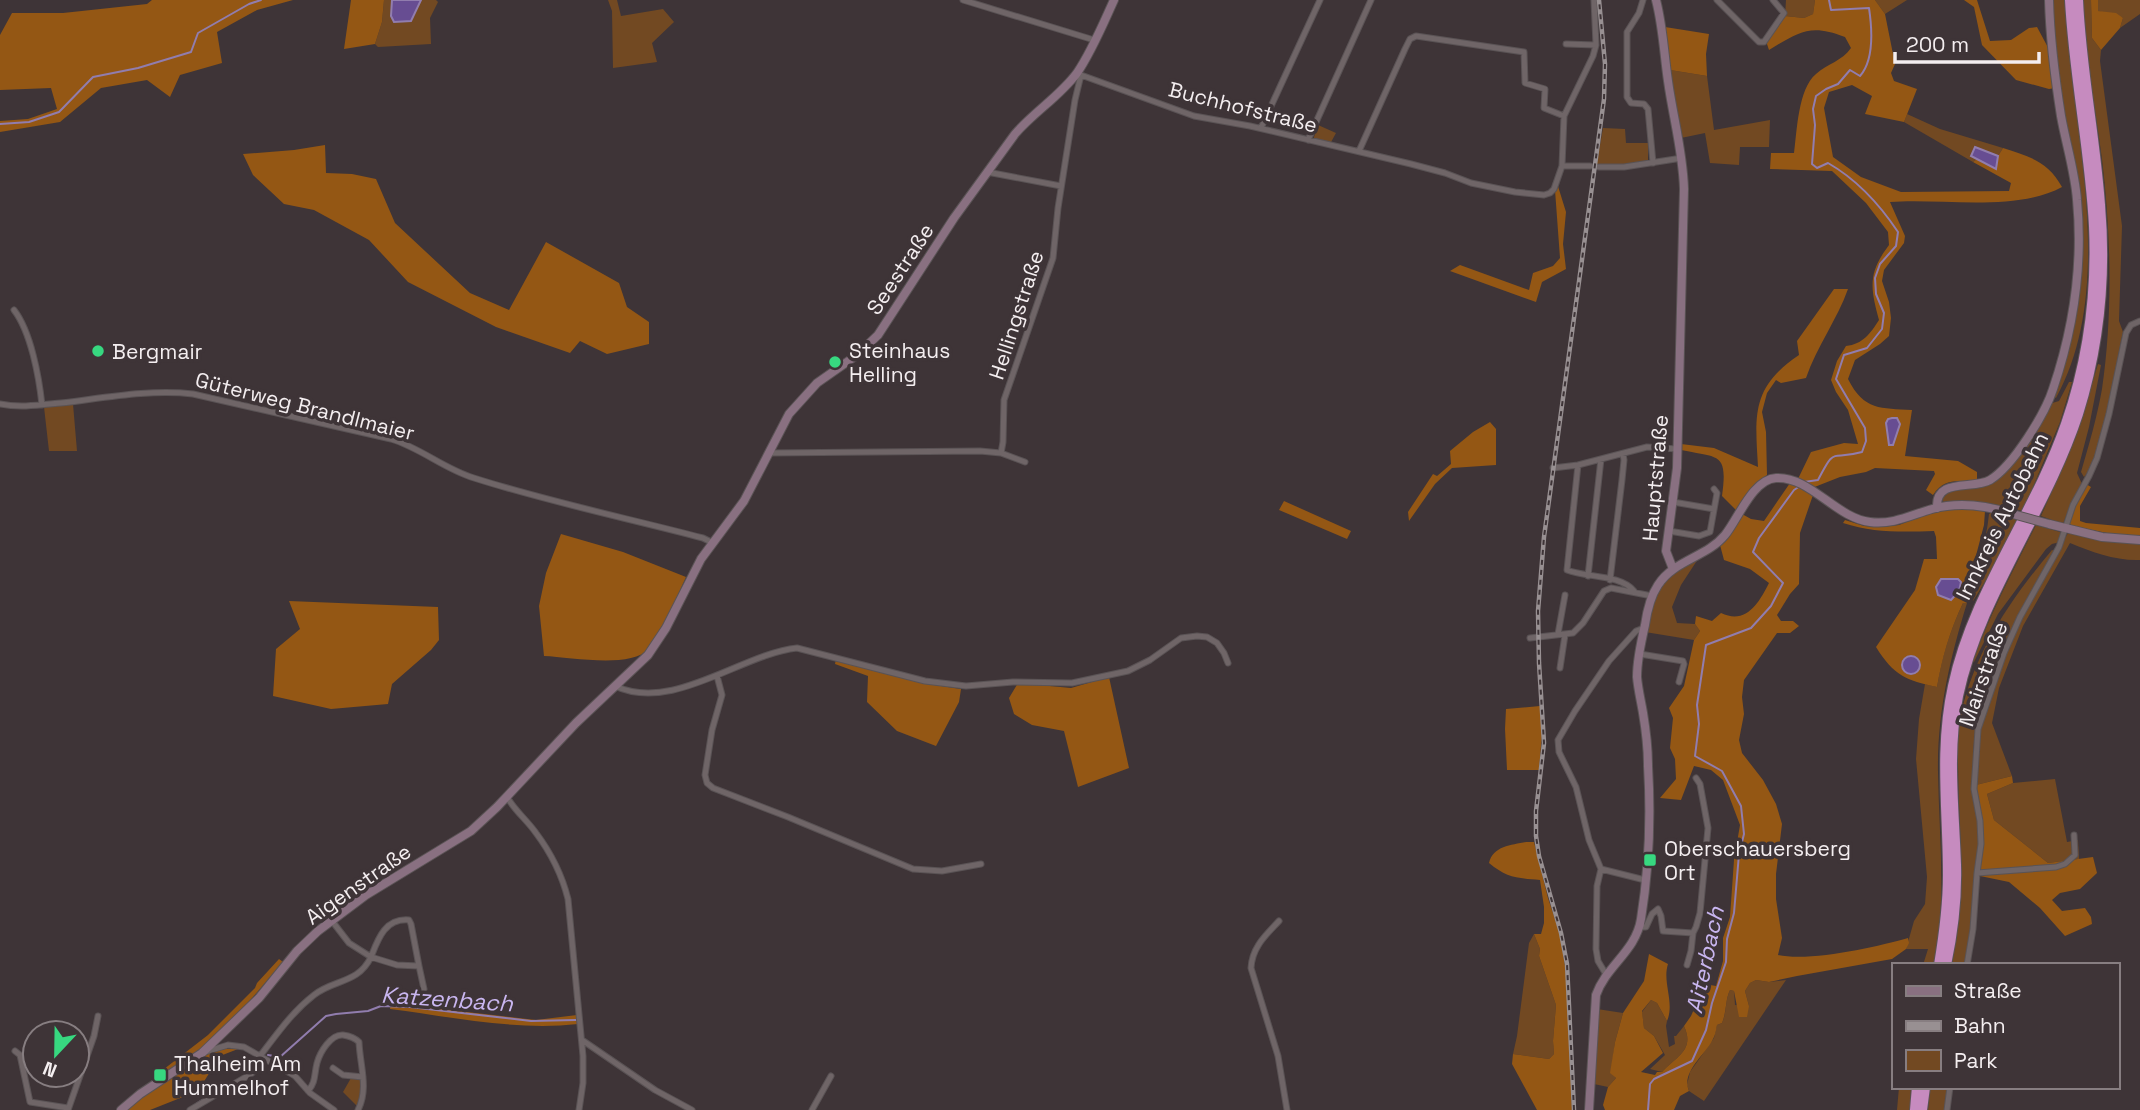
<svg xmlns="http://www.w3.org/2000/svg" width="2140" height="1110" font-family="'Space Grotesk',sans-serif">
  <rect width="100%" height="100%" fill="#3e3437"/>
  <path fill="#724922" d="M384 0H436L438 2 430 18 431 44 378 47 375 44 382 22Z
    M608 0H617L621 16 663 9 674 22 652 43 657 62 613 68 612 11Z
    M1786 0H1815L1813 14 1804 18 1785 16Z
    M1875 0H1907L1885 14Z
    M2051 0H2065C2071 123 2119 284 2056 398L2052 396 2082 249 2059 87Z
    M2083 0H2091L2092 38 2101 50 2100 61 2122 226 2119 321 2123 332C2115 365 2105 457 2084 477L2081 472C2089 445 2097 417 2102 389 2113 314 2111 235 2102 159 2095 106 2085 54 2083 0Z
    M2098 0H2140V14L2120 28 2123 18 2098 11Z
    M1670 70 1707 76 1714 130 1770 120 1769 147H1740L1739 165 1710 163 1705 133 1681 138Z
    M1907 114 1940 129 2003 148 1998 156 1975 147 1971 156 1977 159 1973 162 1904 122Z
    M1318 125 1336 133 1330 144 1313 140Z
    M1603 128 1625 129 1626 143H1648V166L1610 170 1596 168Z
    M2098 364 2101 365 2089 427 2077 473 2082 484 2071 503 2063 524 2041 516 2075 439Z
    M2069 382H2072L2060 422 2023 511C1992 503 1976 499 1944 503L1942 499 1954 487 1993 481 2049 404 2059 401Z
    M73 404 77 451H49L44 407Z
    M1992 512 2017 520 1991 572 1973 601H1971C1977 572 1986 543 1989 514Z
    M2036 525 2060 532V542L2052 544 2046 549 1998 614 1974 662 1973 661C1990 614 2013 570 2036 525Z
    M2068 533 2100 540 2140 542V560C2116 561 2092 552 2070 543L2023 626 1999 688 1992 723 2012 776 1976 785C1977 769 1976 752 1979 736 1989 666 2033 595 2068 533Z
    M2052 550 2055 551C2023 601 1982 683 1974 742 1970 775 1981 809 1980 843 1978 883 1971 924 1966 965H1952C1958 927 1962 891 1961 853 1960 822 1958 792 1958 761 1958 749 1957 736 1959 724 1971 657 2009 601 2052 550Z
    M1700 556 1681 585 1672 607 1677 623 1695 624 1700 631 1694 640 1645 632C1654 588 1661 579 1700 556Z
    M1963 603H1967C1950 658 1937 713 1938 772 1939 837 1947 900 1934 965H1923L1928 949H1906L1914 921 1925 904 1927 877 1916 759 1919 719 1925 684 1937 687C1942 657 1950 630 1963 603Z
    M2055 779 2067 842 2078 840 2079 859 2048 863 1994 820 1987 794 2013 783Z
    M1534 934 1540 949 1539 956 1556 1005 1553 1041 1554 1054 1549 1059 1513 1054 1517 1036 1529 943Z
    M1756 980 1769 982 1786 980 1704 1101 1689 1091 1687 1085 1690 1072 1714 1038 1717 1025 1722 1023C1727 1012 1725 1000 1730 990L1734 991 1735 1005 1749 1006 1745 991 1750 983Z
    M1651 1000 1657 1003 1667 1021 1666 1026 1669 1047 1675 1044 1674 1036H1676L1684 1026C1695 1050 1677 1056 1662 1072L1650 1069 1665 1055 1654 1036 1644 1028 1642 1012Z
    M1597 1009 1623 1013 1615 1042 1611 1073 1616 1078 1608 1087 1594 1084 1597 1043Z
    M351 1078H362L363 1091 358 1107 343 1092Z
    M1899 1087H1911L1910 1110H1897Z
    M1930 1087H1947L1945 1110H1928Z"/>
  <path fill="#945714" d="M152 0H293L257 10 217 32 222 63 180 75 170 97 147 80 101 88 60 122 0 132V121L28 119 57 109 51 88 0 90V35L12 13H63L147 4Z
    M351 0H384L382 22 375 44 344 49Z
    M1815 0H1875L1885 14 1895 64 1891 73 1894 81 1917 89 1904 122 1865 114 1872 96 1852 85 1829 92 1824 108 1833 157 1861 177 1901 192 2009 191 2011 183 1973 162 1977 159 1996 168 1998 156 2003 148C2030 157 2048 161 2062 187 2016 212 1941 198 1890 202L1905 236 1904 243 1884 270 1882 281 1889 302 1891 318 1889 336 1880 344 1855 360 1848 379C1864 411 1881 408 1912 410L1905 456 1958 461 1977 472V482C1958 482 1945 477 1933 495L1926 490 1935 474 1934 471 1875 468 1866 472 1840 477 1812 488 1797 481 1811 452 1844 443 1858 444 1848 410 1836 392 1831 380 1837 361 1846 346C1863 344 1870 334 1879 320 1870 287 1868 273 1889 245L1888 232 1866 203 1832 171 1770 169 1771 153H1794C1797 131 1798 89 1816 74 1827 64 1842 61 1851 48L1845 37C1810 23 1799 32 1769 50L1766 41 1785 16 1804 18 1813 14Z
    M1964 0H1977L1990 41 2011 40 2029 28 2037 27 2051 53 2055 88 2049 89 2016 80 1982 45 1974 7Z
    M2091 0H2098V11L2116 13 2123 18 2120 28 2101 50 2092 38Z
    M1665 27 1709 34 1706 54 1707 76 1670 70Z
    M325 145 326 173 352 174 376 179 395 223 470 293 509 310 546 242 619 283 627 307 649 322V344L607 354 580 341 570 353 496 327 408 282 369 240 314 210 284 204 253 175 243 154 294 150Z
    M1557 183 1566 212 1563 244 1566 269 1542 282 1536 302 1450 271 1460 265 1529 290 1533 273 1553 266 1560 258 1555 190Z
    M1834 289H1848C1837 320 1817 346 1806 378L1781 383 1776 380 1767 393 1762 412 1766 432 1767 475 1759 481 1737 511 1722 496C1728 452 1719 458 1681 450V444L1714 448 1758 467C1755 415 1751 387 1799 355L1797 341Z
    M1490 422 1496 429V465L1452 468 1435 484 1409 521 1408 512 1433 474 1437 476 1451 464 1450 451 1473 432Z
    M1790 483 1813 495 1800 533 1799 584 1790 594 1777 615 1781 621H1793L1799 626 1790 633H1777L1744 680 1742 697 1744 714 1739 740 1742 753 1763 780 1776 804 1782 824 1776 874V899L1782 938 1778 955C1810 962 1876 947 1908 938L1909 943 1906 949 1892 959 1797 976 1769 982 1756 980 1750 983 1745 991 1749 1006 1747 1017H1739L1734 991 1730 990C1725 1000 1727 1011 1722 1023L1717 1025C1716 1031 1715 1036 1712 1041 1704 1056 1681 1072 1689 1091L1680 1096 1674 1110H1605L1603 1105 1608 1087 1616 1078 1610 1073 1615 1042 1623 1013 1644 981 1649 954 1668 964C1662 982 1675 1003 1667 1021L1657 1003 1651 1000 1642 1011 1644 1028 1654 1036 1663 1053 1641 1072 1655 1075 1657 1072H1662C1677 1056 1695 1050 1684 1026L1691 1016 1705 984 1716 986 1723 961V938L1730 917 1734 860 1740 825 1723 780 1711 770 1694 766 1681 800 1660 798 1676 779 1675 759 1670 748 1673 718 1669 708 1684 686 1694 640 1700 631 1695 624 1696 616 1712 621 1721 613C1746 625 1759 603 1769 583L1750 569 1724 560 1720 545 1742 514 1751 519 1764 521Z
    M2086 484 2091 487 2080 506V521L2086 523 2140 528V536H2122L2072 526 2069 523 2075 503Z
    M1284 501 1351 531 1347 539 1279 510Z
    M1962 509 1985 511 1984 525 1973 567 1967 603H1963C1950 630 1942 658 1937 687 1906 680 1894 676 1876 647L1915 590 1924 559H1937L1936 537 1934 531C1902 532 1873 533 1843 523L1845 520 1864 526 1881 527 1899 525 1935 511Z
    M561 534 623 552 686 577C675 600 666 630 649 649 630 669 570 657 544 656L539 606 546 573Z
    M289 601 438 607 439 640 431 650 392 684 388 704 331 709 273 696 276 649 300 629Z
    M836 659 928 684 961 689 959 702 936 746 897 731 867 702 868 676 835 664Z
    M1109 677 1129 768 1078 787 1064 731 1032 725 1014 714 1009 698 1018 683 1071 688Z
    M1540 706 1542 734 1539 770H1507L1505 729 1506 709Z
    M2012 776 2013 783 1987 794 1994 820 2048 863 2093 857 2097 873 2080 889 2060 893 2052 900 2062 911 2085 908 2091 917 2092 924 2065 936 2040 908 2009 882 1980 876C1983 844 1982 816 1976 785Z
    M1526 842H1534L1548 898 1560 934 1567 979 1572 1110H1537L1512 1064 1513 1054 1549 1059 1554 1054 1553 1041 1556 1005 1539 956 1540 949 1534 934H1541L1544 923V907L1540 880C1517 878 1507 878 1489 863 1493 846 1511 845 1526 842Z
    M279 959 283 962 203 1055 224 1049H238L220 1056 198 1091 150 1110H126L139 1098 157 1087 155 1076 208 1035 255 988 257 983Z
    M391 1003 536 1020 577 1015 578 1024C516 1031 452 1017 390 1009Z"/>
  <path fill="#674d92" stroke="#917dae" stroke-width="2" d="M392 0H421L411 21 394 22 391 16Z
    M1975 147 1998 156 1996 169 1971 156Z
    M1892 418H1897L1900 424 1893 445H1889L1886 423 1888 419Z
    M1941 579H1958L1961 582 1959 591 1951 600 1938 595 1936 587Z
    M1902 665a9 9 0 1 1 18 0a9 9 0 1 1-18 0Z"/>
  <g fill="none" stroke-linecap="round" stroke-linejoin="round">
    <path stroke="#917dae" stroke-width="2" d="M0 124 29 122 59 112 93 77 138 68 191 52 198 33 249 4 261 0
      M1804 482 1818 480C1836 445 1830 461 1862 452L1866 441 1865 428 1836 379 1844 355 1867 348 1882 329 1884 313 1876 294 1875 278 1880 264 1896 246 1898 232C1880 205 1856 179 1828 163L1817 168 1812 164 1815 125 1813 109 1816 96 1826 89 1838 84 1850 70 1860 76C1874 60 1872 28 1869 8L1831 10 1829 0
      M268 1055 280 1057 326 1016 336 1014 368 1011 381 1006 410 1007 531 1021 576 1020
      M196 1104 218 1090
      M1648 1110 1650 1084 1654 1079 1692 1061 1706 1030 1712 1003 1726 962 1727 939 1734 913 1739 854 1744 834 1741 806 1722 771 1695 756 1699 724 1697 705 1706 645 1751 628 1771 606 1783 583 1753 552 1759 538 1794 490 1800 486"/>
    <g stroke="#5a5355" stroke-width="7">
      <path id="street" d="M963 0 1094 40
        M1643 0 1639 13 1627 32V97L1631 103 1644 104 1648 109 1653 163
        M1717 0 1759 42H1764L1784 13 1773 0
        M1566 44 1596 45
        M1081 75 1194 116 1250 126 1411 164 1445 173 1471 183 1515 192 1544 195 1550 193 1554 189 1562 166
        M1261 128 1320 0
        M1308 140 1371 0
        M1359 151 1405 49 1410 39 1416 36 1524 52 1525 83 1545 89 1544 108 1564 116
        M1590 166H1562L1564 116 1593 56 1596 45 1594 0
        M1599 167H1624L1682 158
        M987 172 1061 186
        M14 310C31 332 39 377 42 405
        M0 404C20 408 40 405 61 403 104 398 149 389 193 394L391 439C421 448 444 469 474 478 549 502 627 518 703 538L713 543
        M768 453 980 451 1001 453 1025 462
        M1001 453 1003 442 1004 400 1053 258 1058 208 1075 100 1081 75 1079 73
        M1578 465 1567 570C1587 578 1620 574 1634 591
        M1553 468 1578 465 1647 447 1678 449
        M1673 502 1714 509
        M1669 531 1699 536 1710 532 1717 493 1714 489
        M1588 576 1601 459
        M1610 580 1622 480 1624 460 1623 454
        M1558 634 1565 595
        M1530 638 1573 633 1583 623 1604 591 1611 588 1652 596
        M1640 654 1683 661 1684 664 1679 682
        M1560 668 1565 635
        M717 676 722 695 712 730 705 775 707 783 713 788 788 817 913 869 942 871 981 864
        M615 686C673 713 741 654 797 648L925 681 966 686 1013 682 1072 683 1128 671 1150 660 1181 638 1197 636 1207 637 1217 643 1224 653 1228 663
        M507 797C515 811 527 820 536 833 551 853 562 875 568 899L583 1056V1083L579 1110
        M1601 869 1645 880
        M1977 873 2056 867 2065 864 2075 855 2074 835
        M1279 921C1266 935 1252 947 1251 968L1278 1056 1287 1110
        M1640 927H1646L1652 914 1658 909 1661 916 1663 931 1693 933
        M1687 965 1691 951 1693 933 1696 927 1700 913 1708 828 1700 784 1696 778
        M1967 965 1973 929 1977 873 1981 844 1980 821 1974 789 1978 729 2004 653 2020 617 2059 547 2073 505 2089 476 2097 458 2109 414 2126 333 2131 325 2140 321
        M419 966 411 924 409 920C385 918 378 939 371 957L397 965 419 966 424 989
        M1607 976 1598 961 1596 949 1597 886 1601 869 1589 840 1576 787 1559 752 1558 740 1575 711 1609 661 1636 631 1644 628
        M582 1040 655 1090 692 1110
        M15 1051 20 1055 30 1102 68 1108
        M205 1052 228 1045 244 1047 295 1076 310 1093 334 1110
        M260 1056C277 1034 292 1012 314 995 334 979 358 984 371 957L349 943 332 921
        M333 1068 343 1075 363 1077
        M308 1091C316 1082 314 1075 317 1063 320 1052 331 1034 343 1035 350 1036 355 1038 359 1042 360 1066 369 1088 358 1110
        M68 1110 94 1036 98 1016
        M190 1110 251 1074 265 1059
        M812 1110 831 1076
        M1947 1110 1950 1087"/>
    </g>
    <g stroke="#5a5355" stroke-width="10">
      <path id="secondary" d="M1656 0C1663 27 1664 54 1668 81 1673 117 1683 152 1684 189L1677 468 1666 551 1673 569
        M1937 508C1935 477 1973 490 1990 480 2013 466 2045 414 2053 389 2074 327 2083 264 2077 200 2075 172 2066 144 2061 116 2055 78 2050 39 2049 0
        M2049 524 2102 537 2140 540
        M121 1110 140 1094 202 1053 259 998 297 951 318 931 366 895 471 831 497 807 576 723 648 655 666 628 701 559 744 501 789 414 817 383 857 355 878 335 954 218 1015 134C1034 112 1060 96 1077 73 1092 51 1103 24 1114 0
        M1589 1110 1596 995C1606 966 1636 951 1641 919 1649 869 1651 816 1648 766 1648 748 1646 731 1643 713 1641 701 1638 689 1637 677 1637 660 1641 642 1645 625 1647 611 1650 597 1658 585 1674 560 1707 557 1725 535 1738 519 1753 479 1776 478 1810 476 1836 518 1870 522 1893 525 1911 515 1932 509 1958 502 1984 505 2009 513"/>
    </g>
    <g stroke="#5a5355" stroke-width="12">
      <path id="highway" d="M1939 965C1944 935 1948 906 1948 875 1948 811 1939 749 1953 686 1973 592 2035 514 2066 424 2088 361 2097 293 2094 226 2090 150 2074 76 2070 0
        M1946 965C1953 932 1957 899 1956 865 1954 808 1947 752 1958 696 1979 596 2046 512 2078 414 2099 347 2106 275 2100 205 2095 136 2081 69 2078 0
        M1915 1110 1917 1087
        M1922 1110 1925 1087"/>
    </g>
    <use href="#street" stroke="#6f6567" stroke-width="5"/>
    <use href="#secondary" stroke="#897081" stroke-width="8"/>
    <use href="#highway" stroke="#c68bbf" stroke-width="10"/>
    <g stroke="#989092" stroke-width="4.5">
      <path id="rail" d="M1574 1110 1567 964 1561 933 1539 856 1536 836V811L1544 743 1539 663 1538 611 1544 537 1604 99 1605 64 1599 0"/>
    </g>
    <use href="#rail" stroke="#3e3437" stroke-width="2" stroke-dasharray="5" stroke-linecap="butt"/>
    <g stroke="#5a5355" stroke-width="10" stroke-linecap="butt">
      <path id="secondary-bridge" d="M2009 513 2049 524"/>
    </g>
    <use href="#secondary-bridge" stroke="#897081" stroke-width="8"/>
  </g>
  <g fill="#37d880" stroke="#3e3437" stroke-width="2.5">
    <circle cx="98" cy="351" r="7"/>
    <circle cx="835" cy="362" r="7"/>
    <rect x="1643" y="853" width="14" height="14" rx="3.5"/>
    <rect x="153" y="1068" width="14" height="14" rx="3.5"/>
  </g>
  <g text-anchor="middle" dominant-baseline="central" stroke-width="7" stroke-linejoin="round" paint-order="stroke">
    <g font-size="21" fill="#f4eef0" stroke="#3e3437">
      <text transform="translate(1243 107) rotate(14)">Buchhofstraße</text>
      <text transform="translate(900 269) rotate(-57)">Seestraße</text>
      <text transform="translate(1016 315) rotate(-72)">Hellingstraße</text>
      <text transform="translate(305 406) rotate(14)">Güterweg Brandlmaier</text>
      <text transform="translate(1655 478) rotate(-85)">Hauptstraße</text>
      <text transform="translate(2002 516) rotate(-64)">Innkreis Autobahn</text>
      <text transform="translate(1983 674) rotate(-71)">Mairstraße</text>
      <text transform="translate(358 884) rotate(-35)">Aigenstraße</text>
    </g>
    <g font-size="21" fill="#f4eef0" stroke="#3e3437" text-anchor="start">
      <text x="849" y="350">Steinhaus<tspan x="849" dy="24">Helling</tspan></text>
      <text x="112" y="351">Bergmair</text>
      <text x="1664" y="848">Oberschauersberg<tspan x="1664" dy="24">Ort</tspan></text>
      <text x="174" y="1063">Thalheim Am<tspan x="174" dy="24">Hummelhof</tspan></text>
    </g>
    <g font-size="23" font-style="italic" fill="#c9b6f0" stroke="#3e3437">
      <text transform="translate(1705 960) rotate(-78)">Aiterbach</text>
      <text transform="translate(447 999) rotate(4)">Katzenbach</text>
    </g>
  </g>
  <rect x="1892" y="963" width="228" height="126" fill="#3e3437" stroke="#877e81" stroke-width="2"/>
  <rect x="1906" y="986" width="35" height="10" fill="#897081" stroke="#877e81" stroke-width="2"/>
  <text x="1954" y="998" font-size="21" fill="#f4eef0">Straße</text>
  <rect x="1906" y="1021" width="35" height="10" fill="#989092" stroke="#877e81" stroke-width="2"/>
  <text x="1954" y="1033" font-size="21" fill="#f4eef0">Bahn</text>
  <rect x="1906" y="1050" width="35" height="21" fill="#724922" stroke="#877e81" stroke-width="2"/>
  <text x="1954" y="1068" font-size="21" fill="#f4eef0">Park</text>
  <g transform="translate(56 1054) rotate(202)"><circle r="33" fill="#3e3437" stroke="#877e81" stroke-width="2"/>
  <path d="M0-5L12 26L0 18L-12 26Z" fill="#37d880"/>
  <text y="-10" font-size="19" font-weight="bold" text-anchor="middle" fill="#f4eef0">N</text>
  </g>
  <path d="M1895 52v10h144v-10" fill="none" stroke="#f4eef0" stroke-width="3.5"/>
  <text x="1906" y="52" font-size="21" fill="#f4eef0" stroke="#3e3437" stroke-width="5" paint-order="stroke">200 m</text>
</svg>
